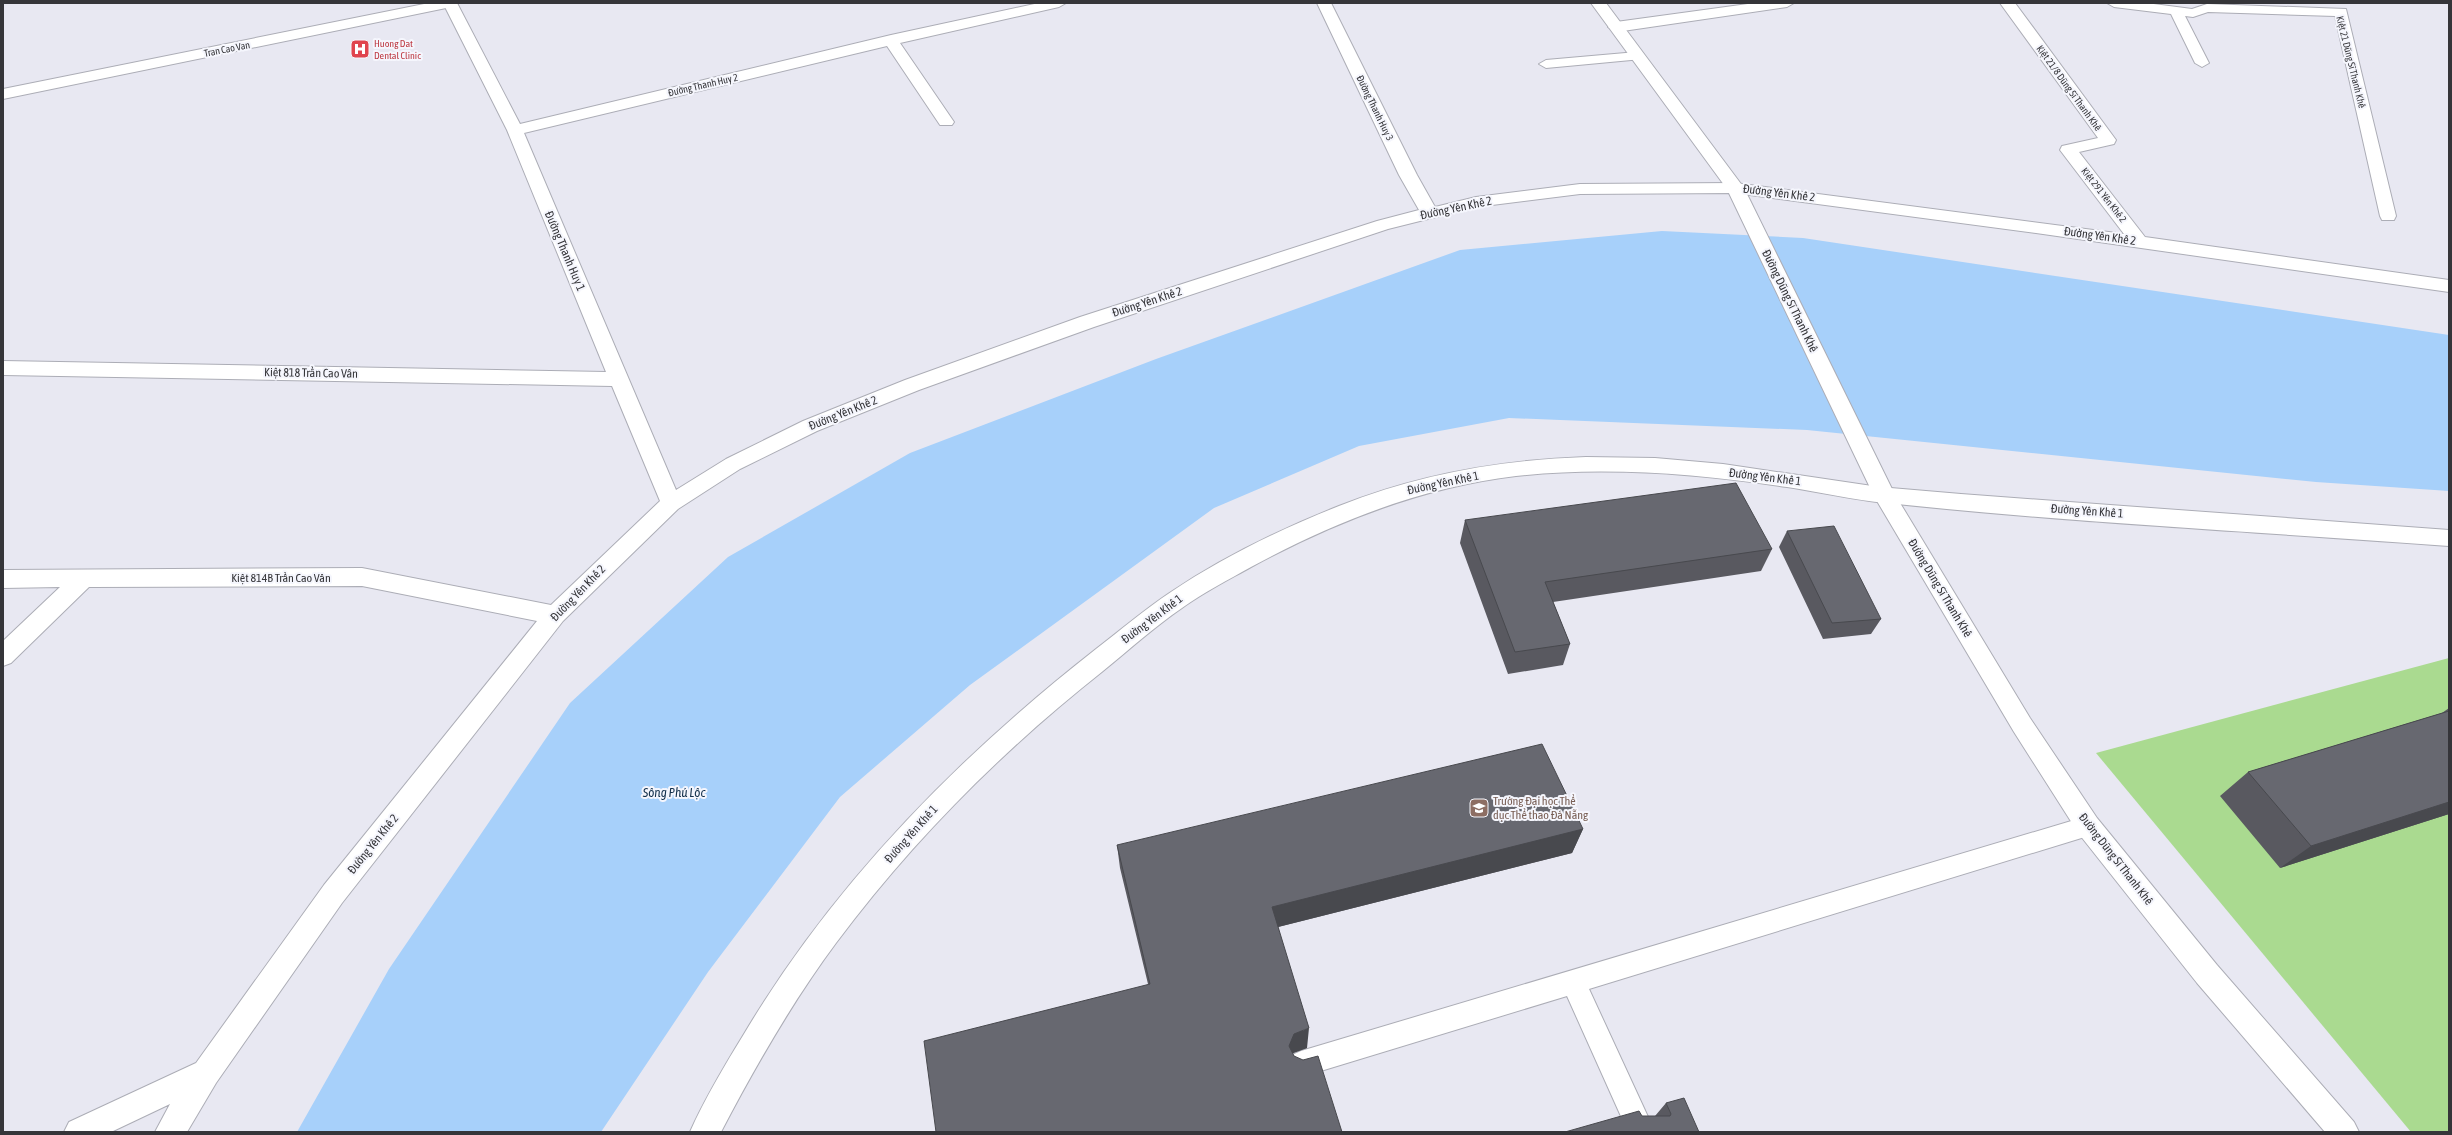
<svg xmlns="http://www.w3.org/2000/svg" width="2452" height="1135" font-family="'Asap Condensed',sans-serif">
  <rect width="100%" height="100%" fill="#e8e8f2"/>
  <path fill="#aada90" d="M2449 658V1132H2411L2096 753Z"/>
  <path fill="#a7d0fa" d="M1662 231 1803 238 2449 335V491L2316 482 1807 430 1509 418 1359 446 1214 508 970 685 840 797 708 972 601 1132H297L389 969 570 703 728 557 910 453 1156 359 1460 250Z"/>
  <g fill="none" stroke-linecap="round" stroke-linejoin="round">
    <g stroke="#acadb6" stroke-width="2">
      <path id="service" d="M2107 3H2146L2192 9 2207 4 2346 9 2396 216 2394 220H2382L2380 216 2335 16 2208 12 2193 17 2185 16 2209 63 2202 67 2195 63 2171 14 2114 7Z
        M1637 52 1644 56 1642 59 1546 68 1539 64 1546 60Z
        M2088 816 2096 819 2099 826 2096 833 2088 836 1589 989 1655 1132H1628L1567 996 1301 1077 1292 1073 1288 1064 1292 1055 1301 1051Z"/>
    </g>
    <g stroke="#acadb6" stroke-width="2">
      <path id="minor" d="M443 3H457L520 124 891 35 1039 3H1066L1059 7 900 43 954 122 952 125H940L887 46 524 133 676 490 726 459 803 421 905 380 1080 317 1377 221 1419 210 1399 175 1317 3H1331L1417 175 1435 207 1476 197 1580 184 1735 183 2124 234 2060 150 2062 146 2098 138 2000 3H2015L2116 140 2114 144 2079 152 2145 237 2449 280V292L2036 233 1735 193 1580 194 1476 207 1388 229 1094 327 919 390 817 431 740 469 678 509 563 621 342 903 216 1083 187 1132H155L170 1104 111 1132H64L69 1122 196 1063 324 885 537 621 362 586 89 587 11 663 3 666V641L60 587 3 588V570L362 568 551 605 660 501 612 386 3 375V361L606 372 507 130Z
        M1755 3H1794L1787 7 1616 32 1608 27 1616 22Z
        M1586 457 1655 458 1723 464 1879 487 1961 494 2449 530V546C2262 532 2073 523 1887 503 1853 500 1820 492 1787 487 1698 474 1606 466 1516 476 1422 487 1334 522 1251 567 1228 580 1204 592 1182 608 1154 627 1129 650 1103 671 1003 750 912 841 836 943 792 1002 755 1067 721 1132H690C705 1098 725 1065 744 1034 834 883 958 757 1096 649 1121 630 1145 609 1171 592 1223 557 1281 529 1339 506 1419 474 1500 460 1586 457Z"/>
    </g>
    <g stroke="#acadb6" stroke-width="2">
      <path id="tertiary" d="M1591 3H1606L1744 188 1894 493 2030 718 2097 818 2217 965 2354 1122 2359 1132H2325L2197 983 2079 834 2014 732 1874 496 1727 189Z"/>
    </g>
    <g stroke="#acadb6" stroke-width="2">
      <path id="secondary" d="M429 3H458L451 7 3 99V89Z"/>
    </g>
    <use href="#service" fill="#fff" fill-rule="evenodd"/>
    <use href="#minor" fill="#fff" fill-rule="evenodd"/>
    <use href="#tertiary" fill="#fff" fill-rule="evenodd"/>
    <use href="#secondary" fill="#fff" fill-rule="evenodd"/>
  </g>
  <path fill="#595960" d="M1465 520 1772 549 1761 571 1553 602 1570 644 1563 665 1508 674 1460 543Z
    M1787 531 1881 619 1871 634 1823 639 1779 547Z
    M2449 708V814L2280 868 2220 796 2248 772 2442 713Z
    M1583 829 1572 853 1278 927 1307 1048 1292 1053 1342 1132 1148 984 1120 868 1117 845Z
    M1666 1103 1699 1132 1642 1116H1655Z"/>
  <path fill="#48494e" d="M2449 802V814L2280 868 2311 846Z
    M1583 829 1572 853 1270 929 1272 907Z
    M1309 1028 1307 1048 1291 1054 1289 1046 1294 1034Z"/>
  <path fill="#676870" stroke="#48494e" d="M1736 483 1772 549 1545 582 1570 644 1515 652 1465 520Z
    M1834 526 1881 619 1832 623 1787 531Z
    M2449 711V802L2311 846 2248 772Z
    M1542 744 1583 829 1272 907 1309 1028 1294 1034 1289 1046 1294 1056 1303 1060 1318 1056 1342 1132H936L924 1041 1150 984 1117 845Z
    M1684 1098 1699 1132H1565L1639 1111 1642 1116H1670L1671 1114 1666 1103Z"/>
  <defs>
    <g id="hospital-square" transform="scale(1)"><rect x="-9" y="-9" width="18" height="18" rx="4" fill="#e0444e" stroke="#f5f6fd"/><path d="M-5-5h3v3.5h4V-5h3V5h-3V1.5h-4V5h-3Z" fill="#fff"/></g>
    <g id="school-square" transform="scale(1)"><rect x="-9" y="-9" width="18" height="18" rx="4" fill="#8d6e63" stroke="#f5f6fd"/><path d="M0-5L7-2L0 1L-7-2ZM-4 1L0 2.5L4 1V4Q0 6-4 4Z" fill="#fff"/></g>
  </defs>
  <g fill-rule="evenodd">
    <use href="#hospital-square" x="360" y="49"/>
    <use href="#school-square" x="1479" y="808"/>
  </g>
  <g text-anchor="middle" dominant-baseline="central" stroke-width="4" stroke-linejoin="round" paint-order="stroke">
    <g font-size="10" fill="#be3a42" stroke="#f5f6fd" text-anchor="start">
      <text x="374" y="43">Huong Dat<tspan x="374" dy="12">Dental Clinic</tspan></text>
    </g>
    <g font-size="10" fill="#353539" stroke="#f5f6fd">
      <text transform="translate(227 49) rotate(-11)">Tran Cao Van</text>
      <text transform="translate(2351 62) rotate(76)">Kiệt 21 Dũng Sĩ Thanh Khê</text>
      <text transform="translate(703 85) rotate(-13)">Đường Thanh Huy 2</text>
      <text transform="translate(2069 88) rotate(54)">Kiệt 21/8 Dũng Sĩ Thanh Khê</text>
      <text transform="translate(1375 108) rotate(64)">Đường Thanh Huy 3</text>
      <text transform="translate(2104 195) rotate(52)">Kiệt 291 Yên Khê 2</text>
    </g>
    <g font-size="12" fill="#353539" stroke="#f5f6fd">
      <text transform="translate(1779 193) rotate(7)">Đường Yên Khê 2</text>
      <text transform="translate(1456 208) rotate(-12)">Đường Yên Khê 2</text>
      <text transform="translate(2100 236) rotate(8)">Đường Yên Khê 2</text>
      <text transform="translate(565 251) rotate(67)">Đường Thanh Huy 1</text>
      <text transform="translate(1790 301) rotate(64)">Đường Dũng Sĩ Thanh Khê</text>
      <text transform="translate(1147 302) rotate(-18)">Đường Yên Khê 2</text>
      <text transform="translate(311 373) rotate(1)">Kiệt 818 Trần Cao Vân</text>
      <text transform="translate(843 413) rotate(-22)">Đường Yên Khê 2</text>
      <text transform="translate(1765 477) rotate(7)">Đường Yên Khê 1</text>
      <text transform="translate(1443 483) rotate(-12)">Đường Yên Khê 1</text>
      <text transform="translate(2087 511) rotate(4)">Đường Yên Khê 1</text>
      <text x="281" y="578">Kiệt 814B Trần Cao Vân</text>
      <text transform="translate(1940 588) rotate(59)">Đường Dũng Sĩ Thanh Khê</text>
      <text transform="translate(578 593) rotate(-46)">Đường Yên Khê 2</text>
      <text transform="translate(1152 619) rotate(-37)">Đường Yên Khê 1</text>
      <text transform="translate(911 834) rotate(-48)">Đường Yên Khê 1</text>
      <text transform="translate(373 844) rotate(-51)">Đường Yên Khê 2</text>
      <text transform="translate(2116 859) rotate(52)">Đường Dũng Sĩ Thanh Khê</text>
    </g>
    <g font-size="12" fill="#785e54" stroke="#f5f6fd" text-anchor="start">
      <text x="1493" y="801">Trường Đại học Thể<tspan x="1493" dy="14">dục Thể thao Đà Nẵng</tspan></text>
    </g>
    <g font-size="13" font-style="italic" fill="#13304b" stroke="#f5f6fd">
      <text x="674" y="792">Sông Phú Lộc</text>
    </g>
  </g>
  <rect width="2452" height="1135" fill="none" stroke="#353539" stroke-width="8"/>
</svg>
